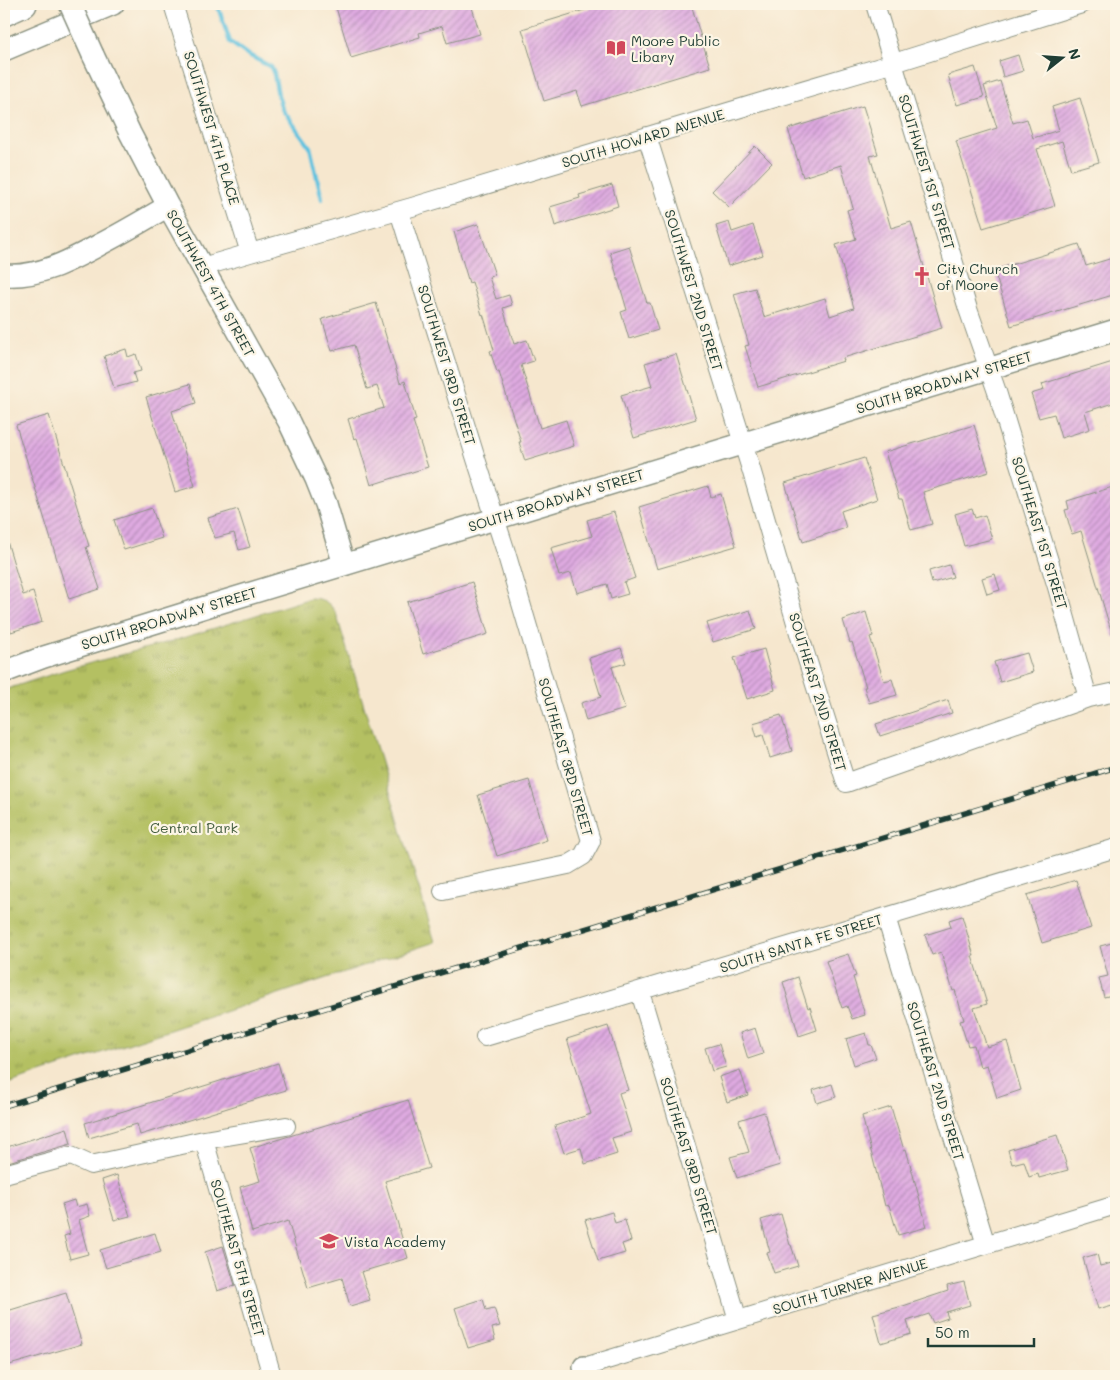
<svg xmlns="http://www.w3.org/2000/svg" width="1120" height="1380" font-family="Mali,sans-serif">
  <defs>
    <pattern id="park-tufts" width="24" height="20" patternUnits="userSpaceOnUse" patternTransform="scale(1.25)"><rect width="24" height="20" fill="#b4c062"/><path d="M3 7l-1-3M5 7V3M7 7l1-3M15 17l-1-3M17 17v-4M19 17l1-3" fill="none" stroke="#929d52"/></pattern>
    <pattern id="building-hatch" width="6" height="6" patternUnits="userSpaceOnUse" patternTransform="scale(1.25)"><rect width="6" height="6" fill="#dfaae1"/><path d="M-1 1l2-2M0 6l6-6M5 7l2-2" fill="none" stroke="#b48cb7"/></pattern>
  </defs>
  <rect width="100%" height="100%" fill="#fcf5e5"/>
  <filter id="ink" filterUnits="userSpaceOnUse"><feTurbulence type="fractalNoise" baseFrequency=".02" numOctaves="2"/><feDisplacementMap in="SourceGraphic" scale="10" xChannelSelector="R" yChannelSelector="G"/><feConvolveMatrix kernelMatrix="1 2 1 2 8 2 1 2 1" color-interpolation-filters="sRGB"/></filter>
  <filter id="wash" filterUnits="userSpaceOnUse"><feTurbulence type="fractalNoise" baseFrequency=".0096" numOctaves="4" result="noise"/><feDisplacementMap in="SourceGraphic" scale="20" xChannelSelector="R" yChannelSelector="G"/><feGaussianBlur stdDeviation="1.12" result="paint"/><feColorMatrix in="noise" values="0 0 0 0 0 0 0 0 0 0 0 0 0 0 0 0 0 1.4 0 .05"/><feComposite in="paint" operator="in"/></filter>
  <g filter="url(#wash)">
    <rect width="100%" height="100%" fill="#f6e7ce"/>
    <path fill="url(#park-tufts)" stroke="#6a7e4b" d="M311 598C324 599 329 602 336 613L435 942 4 1085V690L65 670 173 641Z"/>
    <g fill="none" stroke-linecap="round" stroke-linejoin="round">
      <path stroke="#60c2df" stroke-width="4.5" d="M217 4 230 42 245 53 271 67 274 74 278 95 282 109 310 147 322 199"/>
    </g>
    <g id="blocks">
      <path fill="url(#building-hatch)" d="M335 4H471L480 34 447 43 442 26 419 33 420 37 351 58Z
        M604 4H691L710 67 582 106 577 91 544 101 522 29Z
        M1018 55 1023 71 1003 77 999 61Z
        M975 67 984 97 957 105 948 75Z
        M1000 81 1013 123 1027 119 1033 138 1059 130 1052 107 1080 98 1099 162 1071 170 1062 141 1037 149 1055 206 983 228 956 141 997 128 984 86Z
        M863 106 878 154 870 156 891 228 911 222 942 328 843 358 844 361 758 387 745 346 749 345 734 294 755 288 764 317 825 298 830 316 854 308 836 245 856 239 847 210 853 208 841 165 803 177 788 129Z
        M755 146 772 163 729 207 712 191Z
        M612 185 618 206 555 226 550 207 580 198 579 195Z
        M729 222 732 232 753 225 763 255 728 266 716 226Z
        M478 224 495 275 489 277 496 299 509 295 512 305 503 308 514 344 527 340 534 361 521 365 540 428 566 420 574 446 525 461 519 442H521L499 372H497L490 351 494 350 483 314 482 315 472 282 469 283 454 232Z
        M1079 244 1086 266 1116 257V294L1011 326 994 270Z
        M629 246 647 303H650L658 330 629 339 621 312 627 310 610 252Z
        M376 303 400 383 405 381 416 420 413 421 428 467 371 485 357 438 354 439 348 419 384 408 377 386 367 389 354 345 332 351 322 319Z
        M126 349 128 357 136 354 141 371 133 373 136 382 114 388 104 356Z
        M676 354 696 419 634 438 621 395 652 386 645 363Z
        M1116 361V402L1085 412 1090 429 1061 438 1054 414 1039 418 1031 394 1044 390 1042 384Z
        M190 384 196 403 172 411 195 486 175 492 146 397Z
        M49 415 89 546 86 547 100 589 69 599 16 425Z
        M974 425 989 472 923 492 932 524 911 530 902 499H899L885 452Z
        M864 458 877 499 841 511 846 528 803 542 785 483Z
        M708 486 711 497 721 494 736 546 657 569 639 507Z
        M1116 486V541L1110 543 1116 563V637H1113L1081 531 1072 534 1065 510 1069 509 1067 501Z
        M152 508 162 538 124 550 114 520Z
        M238 509 250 547 239 550 234 533 215 538 208 518Z
        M972 509 975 518 985 515 992 539 964 546 955 514Z
        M614 512 635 578 624 582 628 594 611 599 607 584 577 593 571 573 559 576 551 548 592 536 587 520Z
        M7 541 23 595 33 592 42 622 11 632 8 620 4 621V542Z
        M949 565 953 577 932 583 929 571Z
        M995 574 1000 590 987 594 982 578Z
        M472 582 488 634 423 654 407 602Z
        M750 610 756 629 713 642 707 623Z
        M866 612 873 636 870 637 884 681 892 679 897 695 869 703 864 687H866L852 642 850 643 843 620Z
        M621 648 626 663 612 667 625 709 586 721 581 703 601 697 589 658Z
        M764 649 775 690 747 699 734 658Z
        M1027 653 1033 672 1000 682 994 662Z
        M948 700 952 713 880 736 876 724Z
        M781 715 792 751 770 758 763 735 757 737 753 723Z
        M529 780 547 840 497 856 478 795Z
        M1076 880 1091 928 1042 943 1027 895Z
        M962 916 974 956H972L987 1004 974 1008 987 1047 1007 1041 1021 1090 997 1098 987 1065 980 1067 974 1045 968 1046 960 1021 964 1020 955 990 953 991 941 952 932 955 925 935 951 927 949 920Z
        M1116 942V994L1104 997 1099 978 1108 976 1100 946Z
        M848 954 856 976 853 977 865 1015 852 1019 847 1006 842 1008 826 961Z
        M798 977 808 1008 810 1007 817 1030 799 1036 783 982Z
        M608 1026 628 1090 619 1093 631 1132 612 1138 617 1154 585 1164 581 1148 564 1153 555 1126 591 1114 567 1039Z
        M755 1028 763 1054 748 1059 740 1033Z
        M866 1033 869 1045H871L876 1058 854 1065 846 1039Z
        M719 1044 726 1067 712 1071 705 1048Z
        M278 1063 286 1090 140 1135 137 1124 89 1138 85 1123Z
        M740 1070 748 1095 727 1102 719 1077Z
        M832 1084 836 1097 817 1103 813 1090Z
        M408 1100 429 1168 385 1181 408 1258 361 1272 370 1300 350 1306 342 1278 308 1288 288 1221 252 1232 240 1187 260 1181 250 1148Z
        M891 1107 904 1150 906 1149 912 1171 927 1227 898 1235 889 1205 885 1206 862 1116Z
        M764 1112 780 1165 737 1178 730 1157 749 1152 739 1120Z
        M67 1128 71 1144 8 1162 4 1148Z
        M1057 1135 1068 1170 1039 1178 1038 1174 1029 1177 1024 1161 1012 1164 1008 1150Z
        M117 1175 130 1216 114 1220 102 1180Z
        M74 1200 76 1207 87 1204 90 1216 79 1220 88 1254 70 1259 64 1236 70 1234 62 1204Z
        M612 1212 615 1223 625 1220 631 1241 622 1244 625 1253 598 1261 585 1220Z
        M781 1214 790 1245H791L798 1266 774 1273 767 1253 770 1252 761 1220Z
        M155 1233 161 1252 106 1268 100 1250Z
        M223 1246 235 1285 217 1291 205 1252Z
        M1097 1254 1100 1266 1112 1263 1116 1275V1304L1098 1309 1083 1258Z
        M964 1282 970 1305 946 1312 948 1318 933 1323 929 1314 907 1321 911 1334 881 1343 873 1314 903 1306 948 1291 947 1286Z
        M66 1293 82 1344 6 1366 4 1357V1312Z
        M483 1299 486 1310 494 1308 500 1326 492 1328 495 1340 468 1348 455 1308Z"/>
    </g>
  </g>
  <g filter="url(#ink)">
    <use href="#blocks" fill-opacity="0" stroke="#8a9281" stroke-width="1"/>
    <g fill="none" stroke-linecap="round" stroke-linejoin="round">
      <g stroke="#8a9281" stroke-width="20">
        <path id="minor" d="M173 4 250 253
          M875 4 968 309 997 392 1057 587 1088 698
          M647 136 751 469 801 640 846 783 1088 698 1116 692
          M399 211 476 459 505 549 591 841 583 856 568 865 443 891
          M202 267 250 253 412 207 751 105 894 63 1082 4
          M886 917 986 1245
          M640 992 738 1320
          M485 1037 1116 848
          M204 1140 272 1376
          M4 1174 71 1156 91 1165 204 1140 286 1126
          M584 1367 1116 1205"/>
      </g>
      <g stroke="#8a9281" stroke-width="24">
        <path id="major" d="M4 50 113 4
          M93 55 130 133 168 206 289 422 316 479 326 504 344 565
          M4 275C39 278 71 260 101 244 124 232 146 219 168 206
          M4 672 44 657 215 604 1116 330
          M584 1367 587 1376"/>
      </g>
      <g stroke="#8a9281" stroke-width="28">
        <path id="highway" d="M4 13 24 4"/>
      </g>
      <use href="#minor" stroke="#fff" stroke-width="18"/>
      <use href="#major" stroke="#fff" stroke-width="21"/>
      <use href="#highway" stroke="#fff" stroke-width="25"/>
      <g stroke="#1f3d34" stroke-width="5.5">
        <path id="rail" d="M4 1106 1116 767"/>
      </g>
      <use href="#rail" stroke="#fcf5e5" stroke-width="4" stroke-dasharray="11" stroke-linecap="butt"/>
      <g stroke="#8a9281" stroke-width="24" stroke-linecap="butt">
        <path id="major-bridge" d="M70 4 93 55"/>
      </g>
      <use href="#major-bridge" stroke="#fff" stroke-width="21"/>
    </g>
  </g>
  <defs>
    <g id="library-bare" transform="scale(1.5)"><path d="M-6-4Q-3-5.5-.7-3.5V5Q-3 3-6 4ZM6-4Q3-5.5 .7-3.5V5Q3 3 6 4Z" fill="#d1495b" stroke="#fcf5e5" stroke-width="2.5" paint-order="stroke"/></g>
    <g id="church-bare" transform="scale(1.5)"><path d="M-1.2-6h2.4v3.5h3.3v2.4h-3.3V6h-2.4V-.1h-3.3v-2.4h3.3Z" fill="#d1495b" stroke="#fcf5e5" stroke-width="2.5" paint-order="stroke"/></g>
    <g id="school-bare" transform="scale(1.5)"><path d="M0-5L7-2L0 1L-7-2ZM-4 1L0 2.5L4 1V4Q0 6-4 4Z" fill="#d1495b" stroke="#fcf5e5" stroke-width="2.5" paint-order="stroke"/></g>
  </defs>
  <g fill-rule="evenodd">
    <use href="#library-bare" x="616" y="48"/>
    <use href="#church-bare" x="922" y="276"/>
    <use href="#school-bare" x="329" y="1241"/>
  </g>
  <g text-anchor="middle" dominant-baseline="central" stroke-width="4.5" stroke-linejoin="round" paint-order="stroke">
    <g font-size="14" fill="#1f3d34" stroke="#fcf5e5" text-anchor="start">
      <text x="631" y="40">Moore Public<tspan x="631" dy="16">Libary</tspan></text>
      <text x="937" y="268">City Church<tspan x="937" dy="16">of Moore</tspan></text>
      <text x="344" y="1241">Vista Academy</text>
    </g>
    <g font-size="14" fill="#1f3d34" stroke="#fcf5e5">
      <text transform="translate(212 128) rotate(73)">SOUTHWEST 4TH PLACE</text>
      <text transform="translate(643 138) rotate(-17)">SOUTH HOWARD AVENUE</text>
      <text transform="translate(927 172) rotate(73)">SOUTHWEST 1ST STREET</text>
      <text transform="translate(211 283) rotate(61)">SOUTHWEST 4TH STREET</text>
      <text transform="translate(694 290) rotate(73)">SOUTHWEST 2ND STREET</text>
      <text transform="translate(447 365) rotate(73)">SOUTHWEST 3RD STREET</text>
      <text transform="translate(944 382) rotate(-17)">SOUTH BROADWAY STREET</text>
      <text transform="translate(556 500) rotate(-17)">SOUTH BROADWAY STREET</text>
      <text transform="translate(1040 533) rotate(73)">SOUTHEAST 1ST STREET</text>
      <text transform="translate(169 618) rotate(-17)">SOUTH BROADWAY STREET</text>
      <text transform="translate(818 692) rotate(73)">SOUTHEAST 2ND STREET</text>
      <text transform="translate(566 757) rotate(74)">SOUTHEAST 3RD STREET</text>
      <text transform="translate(801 943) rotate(-17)">SOUTH SANTA FE STREET</text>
      <text transform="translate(936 1081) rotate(73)">SOUTHEAST 2ND STREET</text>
      <text transform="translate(689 1156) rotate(73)">SOUTHEAST 3RD STREET</text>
      <text transform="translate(238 1258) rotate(74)">SOUTHEAST 5TH STREET</text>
      <text transform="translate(850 1286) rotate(-17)">SOUTH TURNER AVENUE</text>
    </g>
    <g font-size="14" fill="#445e40" stroke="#fcf5e5">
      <text x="194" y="827">Central Park</text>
    </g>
  </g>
  <rect width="1120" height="1380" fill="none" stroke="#fcf5e5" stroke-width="20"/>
  <g transform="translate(1062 58) rotate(73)" stroke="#fcf5e5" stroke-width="4" paint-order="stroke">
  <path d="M0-4L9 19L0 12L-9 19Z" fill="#1f3d34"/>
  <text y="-8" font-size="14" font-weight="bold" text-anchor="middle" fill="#1f3d34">N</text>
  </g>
  <path d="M928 1338v8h106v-8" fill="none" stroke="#1f3d34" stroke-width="2.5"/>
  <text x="935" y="1338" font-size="15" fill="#1f3d34" stroke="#fcf5e5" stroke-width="4" paint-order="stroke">50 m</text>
</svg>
